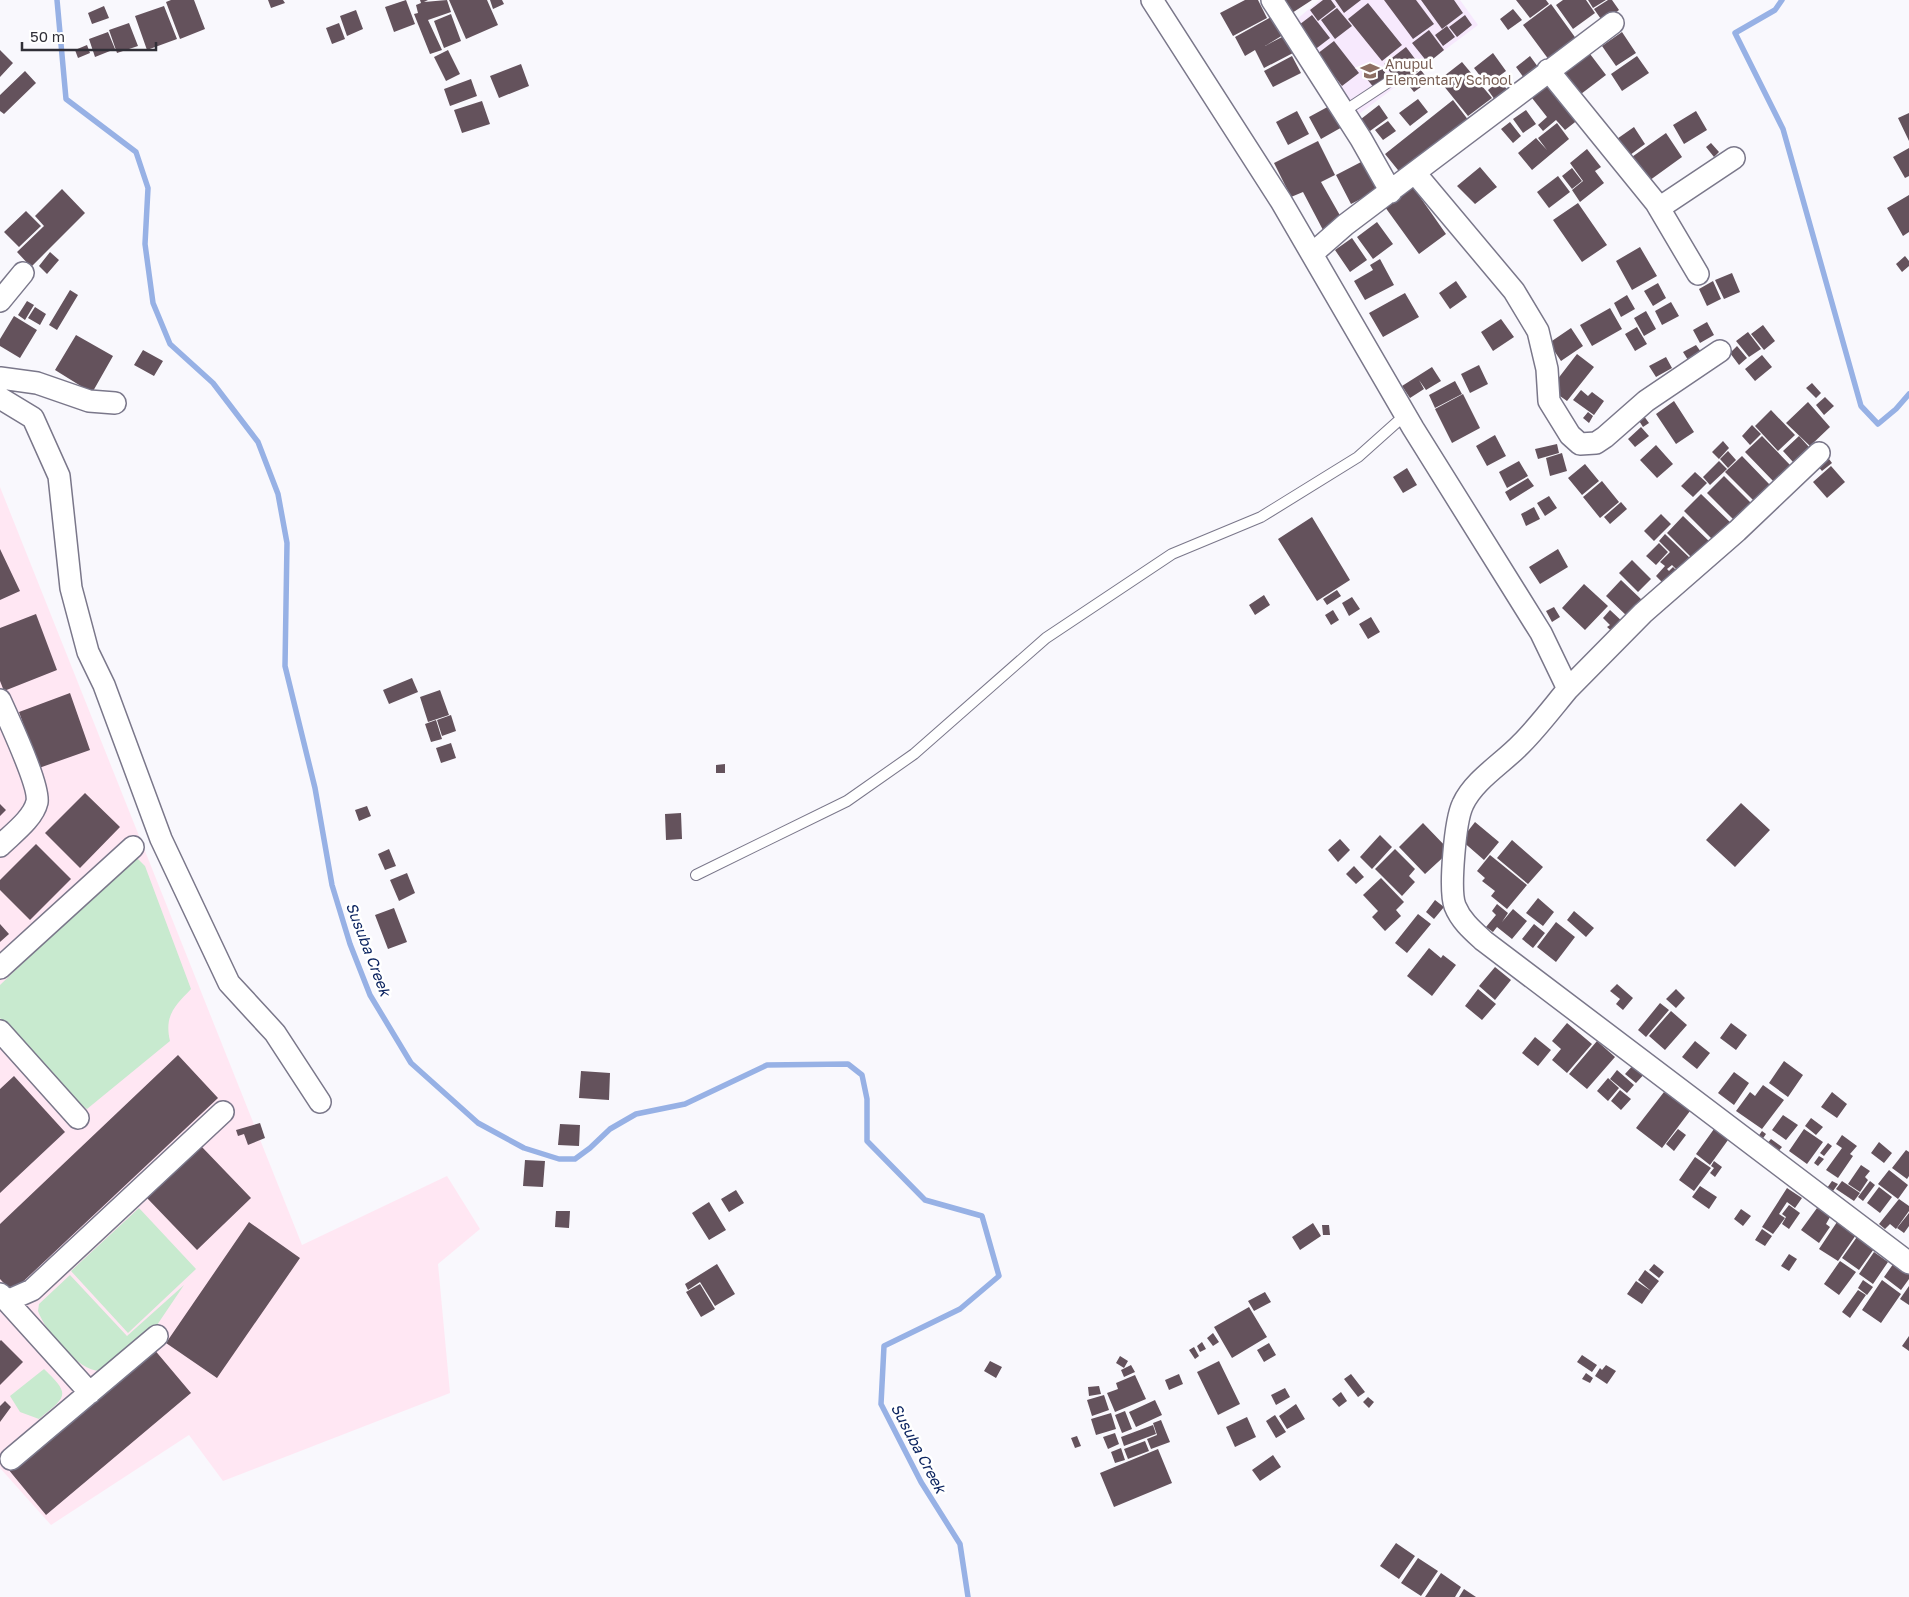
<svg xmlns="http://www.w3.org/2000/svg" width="1909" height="1597" font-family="'Golos Text',sans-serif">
  <rect width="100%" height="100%" fill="#f9f8fd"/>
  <path fill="#ffe7f3" d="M0 487 302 1245 447 1176 480 1229 438 1264 450 1393 223 1481 189 1435 51 1525 0 1468Z"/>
  <path fill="#f7e9fd" d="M1320 0H1460L1478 25 1355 117 1291 24Z"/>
  <path fill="#c8eacf" d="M135 856 145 866 191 989C175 1006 164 1015 170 1041L87 1109 75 1101 0 1018V985Z
    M139 1208 196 1269 128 1333 71 1271Z
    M70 1275 127 1336 184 1285 155 1328 100 1371C78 1371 45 1331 38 1311L39 1304Z
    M44 1369C71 1395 67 1396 39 1419L20 1412 10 1396Z"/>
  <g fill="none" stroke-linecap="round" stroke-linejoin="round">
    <path stroke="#97b1e5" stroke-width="5.5" d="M57 0 66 99 136 152 148 188 145 244 153 303 170 344 213 383 258 442 278 494 287 543 285 666 315 788 332 885 350 944 370 995 411 1063 478 1123 524 1148 559 1159H575L590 1148 610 1129 636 1114 685 1104 767 1065 848 1064 862 1075 867 1099V1141L925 1200 982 1216 999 1276 960 1309 884 1346 881 1404 921 1482 960 1544 968 1597
      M1782 0 1775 10 1735 33 1783 129 1861 406 1878 424 1896 409 1909 394"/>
  </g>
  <path fill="#64525c" d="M171 0H194L205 29 180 39 166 2Z
    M268 0H283L285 3 271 8Z
    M406 0 415 24 394 32 385 7Z
    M420 0H428L424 2 447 0 451 12 428 20 442 50 430 54 414 14 418 13 416 5 421 3Z
    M449 0H487L498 25 466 39Z
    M490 0H502L504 4 493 9Z
    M1245 0H1258L1267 18 1233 36 1220 13Z
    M1284 0H1312L1292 13Z
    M1323 0H1331L1336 7 1318 21 1310 10Z
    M1335 0H1361L1344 13Z
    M1384 0H1416L1434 24 1413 39Z
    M1421 0H1454L1463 13 1442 29Z
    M1516 0H1546L1549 4 1530 18Z
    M1563 0H1586L1595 13 1573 29 1556 5Z
    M1588 0H1606L1593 8Z
    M1608 0H1612L1619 10 1603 22 1594 9Z
    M1368 3 1402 45 1382 61 1348 19Z
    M1551 4 1577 40 1549 60 1523 25Z
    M104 6 109 18 92 24 88 13Z
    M164 6 177 39 147 50 135 16Z
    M1337 8 1352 26 1335 39 1321 20Z
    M1513 9 1522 20 1508 30 1500 19Z
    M356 10 363 29 347 36 340 16Z
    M451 14 461 41 444 48 434 21Z
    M1312 15 1330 38 1313 51 1295 28Z
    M1465 15 1472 25 1457 37 1449 27Z
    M1273 16 1283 35 1265 46 1284 36 1293 53 1264 68 1255 50 1245 56 1235 37Z
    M129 23 138 46 117 53 109 30Z
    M339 23 345 39 332 44 326 28Z
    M1447 26 1455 37 1443 46 1435 35Z
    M1429 30 1444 50 1428 63 1412 43Z
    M108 32 115 49 95 57 89 39Z
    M1622 32 1636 53 1616 66 1602 46Z
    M1334 41 1359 73 1342 86 1317 54Z
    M87 45 90 53 78 58 75 50Z
    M1406 47 1422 68 1400 85 1384 64Z
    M0 50 13 63 0 77Z
    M448 50 460 74 446 81 434 57Z
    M1587 50 1606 75 1577 97 1558 71Z
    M1493 53 1506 71 1487 85 1474 68Z
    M1292 56 1301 73 1273 87 1264 71Z
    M1530 56 1538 67 1524 78 1516 67Z
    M1637 56 1649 73 1622 91 1611 74Z
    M1462 62 1492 98 1468 116 1439 80Z
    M521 64 529 86 499 98 490 76Z
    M1381 67 1389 78 1375 89 1366 78Z
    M1421 70 1429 81 1414 92 1406 82Z
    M25 71 36 83 4 114 0 111V95Z
    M471 79 477 96 450 106 444 89Z
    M1500 80 1508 91 1495 100 1488 90Z
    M1549 83 1579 119 1565 130 1556 120 1543 131 1538 125 1547 117 1532 98Z
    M1418 99 1428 112 1410 126 1399 113Z
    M1453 100 1469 121 1402 175 1385 154Z
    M482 101 490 124 462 133 454 110Z
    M1333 104 1344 126 1321 139 1309 117Z
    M1379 105 1388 118 1370 131 1361 119Z
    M1526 110 1536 124 1523 133 1513 119Z
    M1297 111 1309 134 1288 145 1276 122Z
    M1696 111 1707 130 1684 144 1673 125Z
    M1909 113V141L1898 118Z
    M1388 121 1396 131 1383 140 1375 130Z
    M1510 122 1521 136 1513 143 1501 129Z
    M1557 123 1569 139 1532 170 1518 153 1536 138 1547 150 1538 138Z
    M1634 127 1645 144 1626 158 1614 141Z
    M1666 133 1682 157 1646 183 1629 159Z
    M1318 141 1335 175 1321 182 1342 219 1323 230 1303 192 1291 197 1274 163Z
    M1711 143 1719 152 1714 157 1706 147Z
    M1909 148V176L1905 178 1893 157Z
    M1587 149 1601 167 1595 171 1604 183 1580 202 1572 190 1583 181 1570 163Z
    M1363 161 1378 190 1351 204 1336 175Z
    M1480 167 1497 187 1475 204 1457 186Z
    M1572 168 1582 181 1572 189 1562 176Z
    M1558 176 1570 192 1549 208 1537 192Z
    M1413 187 1446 234 1419 254 1385 207Z
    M62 189 85 213 31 267 17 252 44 226 35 216Z
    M1909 195V232L1903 236 1887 208Z
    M1578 203 1607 245 1582 262 1553 220Z
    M26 211 41 226 19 247 4 232Z
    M1377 222 1393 244 1373 259 1357 237Z
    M1352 238 1367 260 1350 272 1335 250Z
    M1640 247 1657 276 1632 290 1616 261Z
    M50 252 59 260 47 274 39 266Z
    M1905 256 1909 261V266L1902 272 1896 264Z
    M1380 259 1394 285 1365 300 1354 281 1373 270 1370 265Z
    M1732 273 1740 292 1724 299 1715 280Z
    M1456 281 1467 297 1450 309 1439 293Z
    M1713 281 1721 299 1707 306 1699 289Z
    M1658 283 1666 298 1653 306 1644 291Z
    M70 290 78 295 57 330 49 325Z
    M1405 293 1419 317 1383 337 1369 313Z
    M1627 295 1635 309 1621 317 1614 303Z
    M27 301 34 305 25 320 18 315Z
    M1671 302 1679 316 1662 325 1655 311Z
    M35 307 46 314 40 325 28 318Z
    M1610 308 1622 329 1592 346 1580 325Z
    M1646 311 1656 329 1644 336 1634 318Z
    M14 316 37 330 20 358 0 346V339Z
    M1501 319 1514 337 1493 351 1481 332Z
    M1707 322 1714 335 1700 343 1693 330Z
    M1763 325 1775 341 1764 350 1751 334Z
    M1637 327 1647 344 1635 351 1625 334Z
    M1571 328 1583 346 1561 361 1549 343Z
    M1748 332 1761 349 1749 357 1736 341Z
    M76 335 113 356 92 393 55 370Z
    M1696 345 1701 352 1688 360 1683 352Z
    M1737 346 1747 358 1739 365 1730 353Z
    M143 350 163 361 154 376 134 365Z
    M1577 354 1594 367 1567 401 1550 389Z
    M1762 355 1772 367 1755 381 1745 369Z
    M1666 357 1672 368 1656 377 1649 366Z
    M1479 365 1488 384 1470 393 1461 374Z
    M1432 367 1441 381 1426 390 1419 380 1424 389 1410 398 1402 386Z
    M1455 381 1462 394 1435 408 1429 395Z
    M1812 383 1821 393 1816 398 1806 388Z
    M1581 390 1588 396 1592 392 1604 401 1594 415 1573 400Z
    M1463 394 1480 428 1452 443 1435 409Z
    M1825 397 1834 406 1824 415 1816 405Z
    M1674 401 1694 432 1676 444 1656 414Z
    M1808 402 1830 427 1810 446 1786 423Z
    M1771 410 1795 435 1778 451 1755 426Z
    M1588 412 1593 416 1589 423 1583 418Z
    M1641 412 1649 423 1643 427 1636 416Z
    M1752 425 1761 434 1750 445 1742 436Z
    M1641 427 1649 436 1635 447 1628 439Z
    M1495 435 1506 456 1487 466 1476 446Z
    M1762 436 1791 466 1774 482 1745 452Z
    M1799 436 1809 447 1793 462 1783 451Z
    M1723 441 1729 448 1719 459 1712 452Z
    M1557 444 1559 453 1538 459 1535 449Z
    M1656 445 1673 464 1657 478 1640 460Z
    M1728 451 1736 460 1728 468 1720 459Z
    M1562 453 1567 471 1550 476 1546 458Z
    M1826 455 1832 463 1822 471 1816 464Z
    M1742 456 1770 485 1754 501 1725 472Z
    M1519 461 1528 476 1507 488 1499 472Z
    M1719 461 1727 469 1710 485 1703 477Z
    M1585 464 1599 481 1582 495 1568 478Z
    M1831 466 1845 482 1827 498 1813 482Z
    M1407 468 1417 485 1403 493 1393 477Z
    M1695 472 1707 483 1693 497 1681 486Z
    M1724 476 1753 505 1736 522 1707 493Z
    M1528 478 1534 486 1510 501 1505 492Z
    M1602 481 1619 502 1600 518 1583 497Z
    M1701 494 1733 525 1715 542 1684 511Z
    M1549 496 1557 508 1545 516 1537 503Z
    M1621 502 1627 509 1610 524 1604 517Z
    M1534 507 1540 519 1526 526 1521 514Z
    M1661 514 1671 524 1654 541 1644 531Z
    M1683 516 1712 544 1695 561 1667 533Z
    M1312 517 1350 580 1317 601 1278 539Z
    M1665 534 1693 561 1681 574 1672 565 1667 569 1669 571 1673 567 1681 575 1668 588 1656 576 1665 566 1660 562 1670 552 1659 541Z
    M1659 543 1668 552 1656 565 1646 556Z
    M0 549 20 591 0 600Z
    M1558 549 1568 567 1540 584 1529 567Z
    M1632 560 1651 579 1638 592 1619 573Z
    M1621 580 1643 601 1628 617 1606 596Z
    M1584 584 1608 606 1585 630 1562 608Z
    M1337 590 1341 596 1327 605 1323 599Z
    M1264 595 1270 605 1255 615 1249 605Z
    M1352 597 1360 609 1349 616 1342 603Z
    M1554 607 1560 617 1552 622 1546 611Z
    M1333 610 1339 620 1331 625 1325 615Z
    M1610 610 1625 624 1616 635 1607 627 1610 625 1603 618Z
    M36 614 57 670 4 691 0 681V628Z
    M1371 617 1380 632 1368 639 1359 624Z
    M412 678 418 692 389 704 383 690Z
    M440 690 449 715 428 722 420 697Z
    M70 693 90 750 39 768 19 712Z
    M451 715 456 731 442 736 437 720Z
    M436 720 442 739 431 742 425 724Z
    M451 743 456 758 441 763 436 748Z
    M725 764V773H716V765Z
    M85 793 120 827 80 868 45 833Z
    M1741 803 1770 830 1735 867 1706 840Z
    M0 804 6 810 0 816Z
    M367 806 371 816 359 821 355 810Z
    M681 813 682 839 666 840 665 814Z
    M1475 822 1499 842 1484 860 1461 840Z
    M1423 823 1450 851 1425 874 1399 847Z
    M1380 835 1392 847 1372 869 1360 857Z
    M1340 839 1350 850 1338 862 1328 850Z
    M1512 840 1543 867 1528 884 1497 858Z
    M36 844 71 879 30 920 0 890V880Z
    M389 849 396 866 385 870 378 854Z
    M1395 849 1415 869 1409 876 1415 882 1402 896 1375 869Z
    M1490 855 1527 885 1507 909 1491 896 1495 891 1482 881 1485 878 1477 871Z
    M1354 866 1364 877 1356 884 1346 874Z
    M407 873 415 893 399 901 390 880Z
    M1381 878 1404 902 1396 910 1401 916 1385 931 1372 917 1378 911 1363 895Z
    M1538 898 1554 912 1543 926 1526 913Z
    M1435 900 1444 907 1434 919 1426 912Z
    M1497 904 1508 913 1502 922 1513 909 1527 921 1512 939 1497 927 1493 932 1486 927 1496 915 1492 911Z
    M394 908 407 942 388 949 375 915Z
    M1574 911 1594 928 1586 937 1567 920Z
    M1418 914 1431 924 1407 953 1395 943Z
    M1556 922 1575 937 1556 962 1537 947Z
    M0 924 9 934 0 942Z
    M1534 924 1545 933 1533 948 1522 939Z
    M1429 948 1441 958 1443 955 1456 965 1432 996 1407 976Z
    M1495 967 1511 980 1495 1000 1479 986Z
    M1617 984 1633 998 1623 1010 1616 1004 1620 999 1610 991Z
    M1478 989 1496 1004 1482 1020 1465 1006Z
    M1676 989 1685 998 1676 1008 1666 999Z
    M1660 1003 1669 1010 1646 1037 1638 1030Z
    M1671 1011 1687 1025 1665 1050 1649 1036Z
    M1567 1023 1592 1044 1567 1073 1552 1060 1561 1049 1552 1041Z
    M1731 1023 1747 1035 1736 1050 1720 1038Z
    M1535 1037 1551 1050 1538 1066 1522 1053Z
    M1597 1041 1615 1057 1587 1089 1569 1074Z
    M1695 1041 1710 1053 1697 1069 1682 1057Z
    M178 1055 218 1098 12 1292 0 1279V1224Z
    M1784 1061 1803 1075 1788 1097 1769 1083Z
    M1636 1062 1647 1071 1636 1083 1625 1074Z
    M1617 1070 1634 1085 1627 1093 1610 1079Z
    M581 1071 610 1073 609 1100 579 1098Z
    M1734 1072 1749 1083 1734 1105 1718 1093Z
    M14 1076 65 1132 0 1193V1089Z
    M1608 1078 1619 1088 1608 1101 1597 1091Z
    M1763 1085 1784 1100 1762 1129 1736 1111 1750 1092 1755 1096Z
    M1620 1090 1631 1099 1621 1110 1611 1101Z
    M1664 1092 1690 1111 1662 1148 1636 1128Z
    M1832 1092 1847 1104 1837 1118 1821 1107Z
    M1783 1115 1798 1125 1786 1140 1772 1130Z
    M1811 1118 1823 1127 1816 1135 1805 1126Z
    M260 1123 265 1138 248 1145 244 1134 238 1136 236 1130Z
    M560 1124 580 1125 579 1146 558 1145Z
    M1678 1129 1686 1135 1674 1151 1666 1144Z
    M1714 1129 1728 1140 1710 1165 1696 1154Z
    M1804 1129 1823 1142 1807 1164 1789 1151Z
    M1762 1131 1766 1134 1759 1144 1755 1141Z
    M1842 1135 1857 1146 1850 1154 1853 1156 1838 1178 1826 1170 1842 1148 1836 1144Z
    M1771 1139 1782 1147 1777 1153 1766 1145Z
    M1879 1142 1892 1153 1884 1163 1871 1153Z
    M1828 1143 1832 1146 1824 1156 1820 1153Z
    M201 1146 251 1198 197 1250 147 1198Z
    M1906 1150 1909 1152V1176L1907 1179 1892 1168Z
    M1819 1156 1824 1159 1818 1166 1814 1163Z
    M1695 1157 1711 1168 1694 1191 1679 1180Z
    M525 1160 545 1161 543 1187 523 1186Z
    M1714 1161 1722 1167 1715 1177 1710 1173 1714 1168 1711 1166Z
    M1861 1165 1870 1171 1865 1177 1868 1180 1860 1192 1848 1184Z
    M1889 1170 1908 1185 1898 1199 1878 1184Z
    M1832 1181 1838 1184 1833 1191 1827 1188Z
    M1842 1181 1860 1193 1854 1201 1836 1189Z
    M1870 1181 1875 1185 1863 1201 1858 1197Z
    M1700 1186 1717 1197 1709 1209 1692 1197Z
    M1879 1187 1892 1197 1880 1213 1867 1203Z
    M1787 1188 1802 1198 1795 1208 1787 1202 1779 1214 1785 1218 1773 1234 1762 1227Z
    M736 1190 744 1203 729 1212 721 1199Z
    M1899 1199 1909 1206V1211L1896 1229 1890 1224 1885 1229 1879 1224Z
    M709 1202 726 1230 709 1240 692 1213Z
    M1789 1205 1800 1213 1789 1229 1782 1224 1786 1217 1782 1214Z
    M1817 1208 1830 1217 1826 1224 1830 1227 1819 1243 1801 1230Z
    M1741 1209 1751 1216 1743 1226 1734 1219Z
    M556 1211H570L569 1228 555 1227Z
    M1909 1213V1226L1904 1233 1897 1228Z
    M1839 1219 1858 1232 1838 1261 1819 1249Z
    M249 1222 300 1258 217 1378 166 1343Z
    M1313 1223 1321 1236 1300 1250 1292 1237Z
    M1322 1225H1329L1330 1235H1323Z
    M1762 1229 1772 1236 1765 1246 1755 1240Z
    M1859 1234 1876 1246 1859 1270 1842 1258Z
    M1874 1252 1888 1262 1873 1284 1859 1274Z
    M1789 1254 1797 1259 1789 1271 1781 1266Z
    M1896 1260 1909 1270V1279L1901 1290 1884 1277Z
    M1840 1261 1856 1272 1839 1295 1824 1284Z
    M717 1264 735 1294 715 1306 700 1282 688 1290 685 1284Z
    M1654 1264 1664 1272 1659 1278 1649 1270Z
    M1645 1270 1659 1281 1651 1291 1638 1280Z
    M1863 1280 1873 1287 1867 1295 1858 1288Z
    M1882 1280 1901 1294 1881 1323 1862 1310Z
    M1636 1281 1651 1291 1642 1304 1627 1294Z
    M700 1284 715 1309 701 1317 686 1292Z
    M1909 1286V1305L1900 1299Z
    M1858 1290 1866 1295 1850 1318 1842 1312Z
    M1265 1292 1271 1302 1254 1311 1248 1301Z
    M1249 1307 1267 1337 1232 1358 1214 1327Z
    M1213 1333 1219 1342 1213 1346 1207 1338Z
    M1909 1336V1351L1902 1346Z
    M1 1340 23 1362 0 1385V1341Z
    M1202 1342 1206 1349 1200 1352 1197 1346Z
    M1269 1343 1276 1355 1264 1362 1257 1350Z
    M1194 1347 1199 1356 1195 1359 1189 1350Z
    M153 1348 191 1393 46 1515 8 1469Z
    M1582 1355 1597 1365 1592 1372 1577 1362Z
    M1120 1356 1128 1361 1124 1368 1116 1363Z
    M990 1361 1002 1367 996 1378 984 1371Z
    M1219 1361 1240 1404 1218 1415 1197 1372Z
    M1131 1365 1135 1372 1124 1377 1121 1370Z
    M1606 1365 1616 1371 1607 1384 1595 1376 1600 1368 1602 1370Z
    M1586 1373 1593 1378 1590 1383 1582 1379Z
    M1179 1374 1183 1384 1169 1390 1165 1380Z
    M1351 1374 1365 1392 1358 1397 1344 1379Z
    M1135 1375 1146 1399 1115 1412 1107 1393 1118 1389 1116 1383Z
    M1099 1386 1101 1394 1089 1396 1088 1387Z
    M1285 1388 1290 1397 1276 1405 1271 1395Z
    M1341 1392 1347 1401 1339 1407 1332 1399Z
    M1104 1395 1109 1410 1092 1416 1087 1400Z
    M1368 1397 1374 1402 1369 1408 1363 1402Z
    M1155 1400 1162 1415 1136 1427 1129 1412Z
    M5 1401 11 1407 0 1422V1406Z
    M1296 1404 1305 1419 1287 1429 1279 1416Z
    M1125 1411 1132 1429 1122 1433 1115 1415Z
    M1111 1413 1116 1429 1096 1435 1091 1419Z
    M1275 1415 1286 1432 1276 1438 1266 1421Z
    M1247 1417 1256 1437 1235 1447 1226 1427Z
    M1161 1420 1170 1442 1151 1449 1147 1439 1157 1435 1153 1423Z
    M1153 1425 1156 1434 1124 1446 1121 1437Z
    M1115 1433 1119 1444 1108 1449 1103 1437Z
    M1077 1436 1081 1446 1075 1448 1071 1438Z
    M1145 1441 1149 1451 1128 1459 1124 1449Z
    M1121 1448 1125 1460 1115 1463 1111 1452Z
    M1158 1449 1172 1483 1114 1507 1100 1473Z
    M1273 1455 1281 1467 1260 1481 1252 1470Z
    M1396 1543 1415 1556 1399 1579 1380 1566Z
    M1418 1558 1438 1571 1421 1596 1401 1583Z
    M1441 1573 1461 1587 1455 1597H1425Z
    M1464 1589 1476 1597H1459Z"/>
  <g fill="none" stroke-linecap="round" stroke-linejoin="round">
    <g stroke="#7a778a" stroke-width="12">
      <path id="service" d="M1343 112 1390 81
        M696 875 847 801 914 754 1046 638 1172 554 1261 517 1358 457 1405 415"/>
    </g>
    <g stroke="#7a778a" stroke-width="24">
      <path id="minor" d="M1152 0 1281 201 1413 428 1541 633 1568 689C1553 707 1538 727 1521 744 1503 763 1474 780 1463 804 1455 820 1449 890 1455 906 1461 921 1473 931 1484 941L1909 1263
        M1272 0 1361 139 1391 192
        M1548 70 1656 203 1698 274
        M1415 173 1514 291 1538 331 1547 369 1549 401 1570 435 1580 444 1596 443 1605 437 1646 401 1720 351
        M1659 208 1734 158
        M1312 254 1345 225 1613 23
        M0 301 23 273
        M0 378 37 383 89 401 115 403
        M0 398 33 418 59 476 71 588 88 652 104 685 161 839 229 983 275 1033 320 1102
        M1568 689 1643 613 1737 531 1819 453
        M0 700C8 718 40 786 37 802 33 819 12 834 0 846
        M0 968 133 847
        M0 1031 78 1118
        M0 1294 7 1301 32 1290 223 1112
        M7 1301 90 1393
        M11 1459 157 1336"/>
    </g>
    <use href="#service" stroke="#fff" stroke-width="10"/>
    <use href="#minor" stroke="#fff" stroke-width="21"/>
  </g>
  <defs>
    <g id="school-bare" transform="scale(1.5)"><path d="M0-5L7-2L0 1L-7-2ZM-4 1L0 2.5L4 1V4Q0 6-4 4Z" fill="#8d6e63" stroke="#fff" stroke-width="2.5" paint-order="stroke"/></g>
  </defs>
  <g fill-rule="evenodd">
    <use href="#school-bare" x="1370" y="71"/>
  </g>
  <g text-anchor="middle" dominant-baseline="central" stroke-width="5" stroke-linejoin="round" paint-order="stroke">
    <g font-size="14" fill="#785e54" stroke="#fff" text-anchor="start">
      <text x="1385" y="63">Anupul<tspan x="1385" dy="16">Elementary School</tspan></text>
    </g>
    <g font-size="15" font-style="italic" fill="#0c2460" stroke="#fff">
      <text transform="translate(369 949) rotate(69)">Susuba Creek</text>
      <text transform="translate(919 1448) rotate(62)">Susuba Creek</text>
    </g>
  </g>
  <path d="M22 42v8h134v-8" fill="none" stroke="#302f37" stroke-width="2.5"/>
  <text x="30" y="42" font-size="15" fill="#302f37" stroke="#ffffff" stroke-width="4" paint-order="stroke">50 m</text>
</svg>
